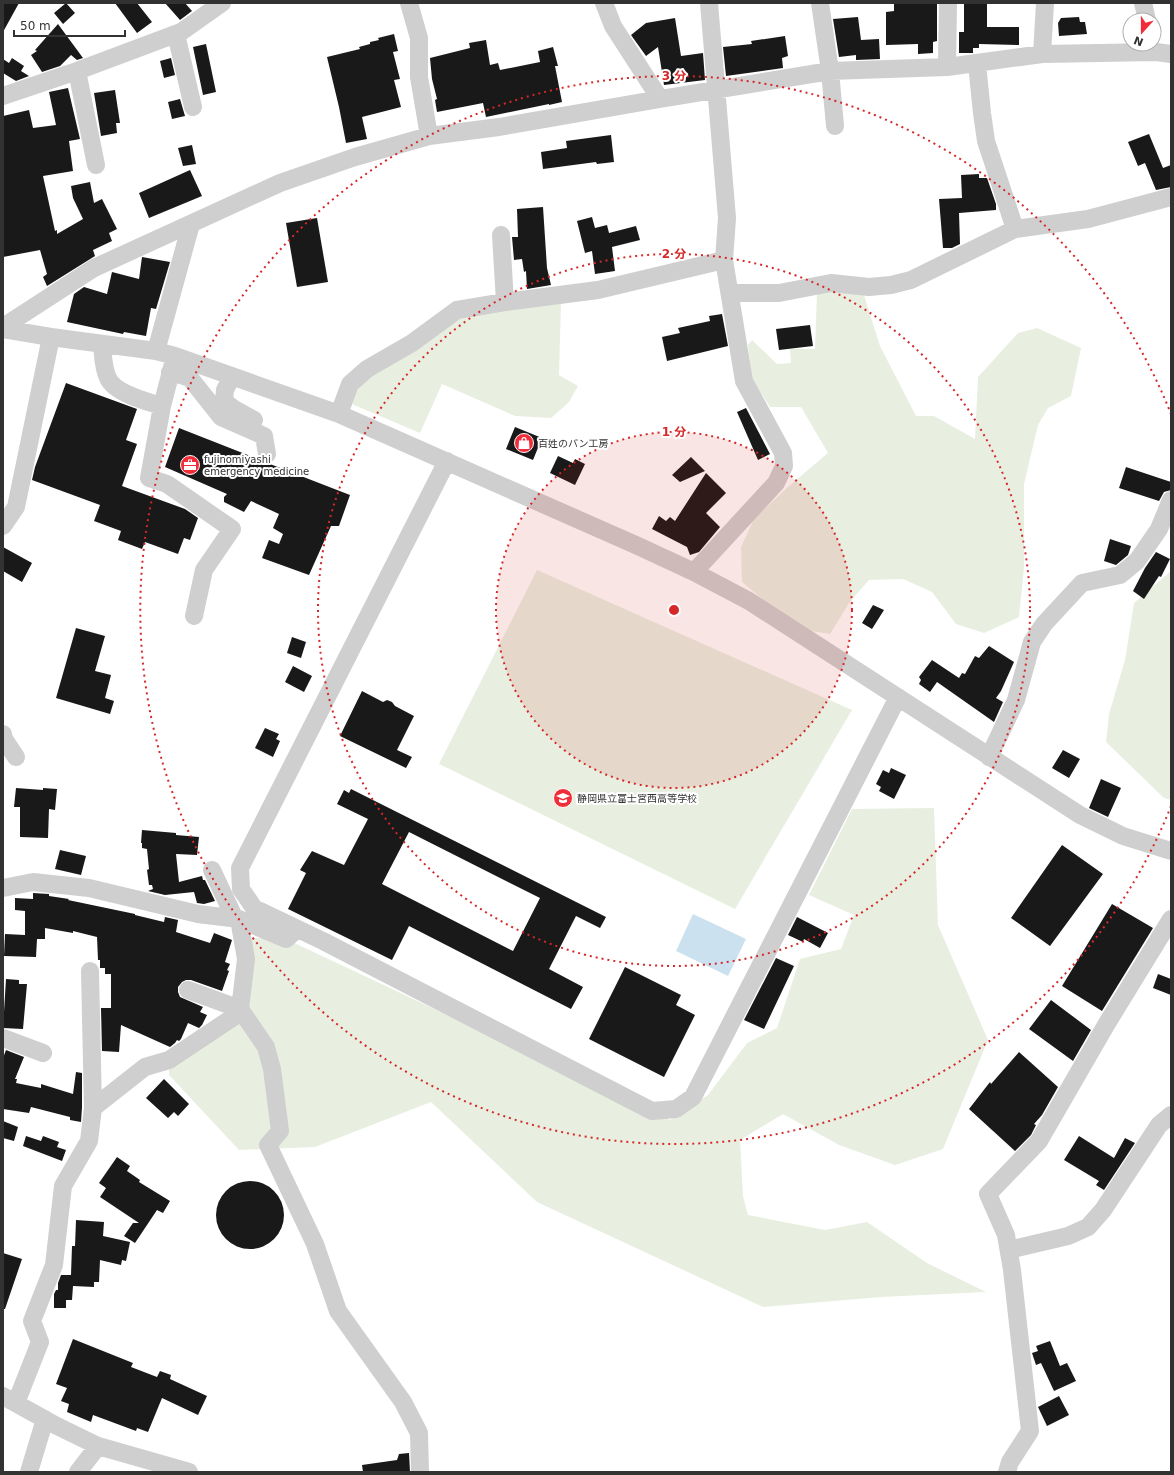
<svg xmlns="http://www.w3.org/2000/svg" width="1174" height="1475" font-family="'DejaVu Sans','Noto Sans JP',sans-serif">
  <rect width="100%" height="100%" fill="#fff"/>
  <path fill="#e8efe0" d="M844 289 863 292 880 346 916 416H934L975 439 978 377 1018 333 1037 328 1081 348 1071 396 1048 408 1038 425 1024 484V568L1019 617 984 633 956 624 932 592 903 579 869 580 849 603 830 634 799 629 742 582 741 547 754 519 789 486 828 453 801 407H770L752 379 748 345 752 340 777 364 791 363 790 349H815L817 293Z
    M561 302 559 375 578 386 569 402 551 418 515 416 442 384 420 433 354 405 350 400 354 387 458 315Z
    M537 570 852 710 735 909 439 764Z
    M1171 571V800L1164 798 1106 742 1109 714 1125 660 1134 603Z
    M934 808 938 925 988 1040 943 1149 895 1165 839 1145 783 1114 740 1140 743 1196 748 1215 825 1230 867 1222 927 1263 986 1292 881 1297 763 1307 537 1202 431 1102 315 1147 239 1150 169 1075V1060L240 1009 252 938 286 939 670 1120 708 1095 747 1043 777 1028 800 959 841 949 854 915 809 895 852 809Z"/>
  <path fill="#cce1ef" d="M693 914 746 939 728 976 676 951Z"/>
  <path fill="#191919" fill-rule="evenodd" d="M3 3H19L3 32Z
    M66 3 75 13 63 24 54 13Z
    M115 3H137L152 22 137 33Z
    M165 3H185L192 11 180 20Z
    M937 3V41L933 42V53L918 54V44L886 45V12L894 11V4Z
    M964 3H987V27H1019V45L979 44V48H973V53H959V32H964Z
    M858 17 861 40 879 39 880 59 856 60V55L839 57 833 19Z
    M1079 17 1080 22H1085L1087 34 1059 36 1058 23 1061 18Z
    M675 18 681 56 703 53 705 80 664 85 658 47 646 56 631 35 646 23Z
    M58 24 83 58 77 60 71 55 60 66 42 72 31 55 37 51 35 50Z
    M394 34 398 51 393 52 400 79 394 80 401 107 362 117 367 139 346 143 339 107 327 57 360 49 359 47 370 44V42L379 40 378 38Z
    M785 36 788 56 782 58 783 68 726 76 723 47 752 44 751 41Z
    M486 40 490 65 498 63 500 70 540 62 538 51 553 47 558 66H555L562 102 549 105V104L486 117 483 103 437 112 435 100 437 99 432 79 430 58 470 48 469 43Z
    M206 44 216 92 203 95 193 47Z
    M12 58 24 66 21 71 29 76 16 81 3 73V59L9 63Z
    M171 58 175 75 164 78 160 61Z
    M68 88 80 139 69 141 73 171 43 176 55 231 57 230V234L83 219 73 198 71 186 90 182 94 203 102 199 117 229 109 233 112 241 93 250 95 256 47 286 43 277 47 274 40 250 3 257V116L29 110 33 128 56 125 49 92Z
    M115 90 120 123H116L117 133 101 136 94 93Z
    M180 99 185 116 172 119 168 102Z
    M1149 134 1163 168 1171 165V187L1156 190 1145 163 1138 166 1128 142Z
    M611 135 614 162 597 164 596 162 543 169 541 152 567 148 566 141Z
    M192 145 196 164 183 166 178 148Z
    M190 170 202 196 149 218 139 193Z
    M979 174V178H987L996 204V210L959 213 960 244 952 248H943L939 199 962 198 961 175Z
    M543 207 547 268 551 285 527 289 526 271 524 272 522 259 514 260 512 237H518L517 209Z
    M592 217 595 228 607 225 609 233 636 226 640 240 612 247 615 271 595 274 592 251 585 253 577 221Z
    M317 218 328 282 297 287 286 223Z
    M142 257 170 262 156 309 151 308 146 336 124 332 123 334 67 322 74 294 84 287 107 294 112 272 139 279Z
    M722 314 728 346 667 361 662 337 680 333 678 328 710 321 709 316Z
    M810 325 813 346 779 350 776 329Z
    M66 383 137 409 126 440 137 444 122 486 185 509 198 518 190 540 184 538 178 554 145 542 142 549 118 540 121 531 94 521 100 505 32 480 35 467Z
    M746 408 770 454 758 460 737 412Z
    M515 427 542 438 533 460 506 449Z
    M179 428 258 459 263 464H270L350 495 339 526H331L309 575 262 558 269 540 279 544 283 534 273 528 279 514 251 501 244 512 224 502V497L227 494 165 467Z
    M558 456 573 463 575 459 585 464 575 485 550 473Z
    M691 457 705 471 680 482 672 475Z
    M1126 467 1171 482V490L1164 492 1159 501 1119 488Z
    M706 473 726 493 706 513 720 527 699 552 690 555 687 547 652 529 659 516 666 521 670 517 675 521Z
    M1110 539 1131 546 1128 555 1116 565 1104 561Z
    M3 547 32 563 22 582 3 571Z
    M1156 552 1170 559 1161 577 1159 576 1144 599 1133 591 1145 568Z
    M873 605 884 610 872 629 862 623Z
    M76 628 105 636 95 671 111 675 105 698 114 701 110 714 56 698Z
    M292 637 306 642 301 658 287 653Z
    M989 646 1014 662 1001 691 996 698 1003 702 994 722 937 682 930 692 919 684 921 680 919 677 932 660 959 678 962 673 965 674 975 656 979 658Z
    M293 666 312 676 304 692 285 682Z
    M362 691 383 702 387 700 392 702 395 706 414 716 397 750 412 757 406 768 340 736Z
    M265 728 279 734 276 739 280 741 273 757 255 748Z
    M1063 750 1080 759 1069 778 1052 768Z
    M891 768 906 775 894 799 879 791 881 787 876 784 883 770 889 773Z
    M1101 779 1121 788 1108 817 1089 808Z
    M16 788 43 790V788L57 789 55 810 49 809 48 838 20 837V807H14Z
    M351 789 606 917 600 928 576 916 549 969 583 987 571 1009 409 926 392 960 288 909 306 873 300 870 312 851 344 865 368 819 337 804 344 790 349 793ZM409 832 540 898 513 951 382 884Z
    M142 830 176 833V835L199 837 197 855 176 854 179 882 202 876 203 880H205L215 901 204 904 197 903 194 892 165 895 148 891 153 889 152 885H149L147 870 149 869 147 849 142 848V843H141Z
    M1062 845 1103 874 1050 946 1011 918Z
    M60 850 86 856 81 875 55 869Z
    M33 893 49 894V896L69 899 68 900 135 914V915L164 922 165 917 178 920 176 932 210 943 214 933 232 940 225 962 230 964 227 970 229 971 222 991 191 980H186L182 982 178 987V992L180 997 203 1007 200 1012 207 1015 202 1025 199 1028 188 1023 181 1039 179 1041 177 1040 175 1043 170 1047 121 1025 119 1052 102 1051 101 1008H111V974H105V968H100V960H98L97 937 73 931V933L45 928V939H37L36 957 4 956 5 934 25 935V911L15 910V898L33 899Z
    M1112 904 1153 928 1102 1011 1062 986Z
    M797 917 828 933 820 948 804 939 803 942 788 935Z
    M776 958 794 966 764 1029 744 1020Z
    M625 967 681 995 676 1005 695 1015 664 1077 589 1039Z
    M1158 974 1171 979V995L1153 988Z
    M6 979 19 980V984H27L23 1029 3 1028Z
    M1051 1000 1091 1030 1073 1061 1029 1029Z
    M6 1050 24 1057 15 1079H17L16 1083 41 1088V1084L73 1094 76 1072 82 1073V1107L81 1122 70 1120V1117L31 1107 29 1113 3 1109V1058Z
    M1019 1052 1058 1087 1042 1115 1034 1124 1036 1125 1031 1135 1015 1151 969 1109 990 1082 991 1084Z
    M164 1079 189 1104 178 1116 174 1112 168 1118 146 1098Z
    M3 1121 18 1127 14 1141 3 1138Z
    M26 1136 41 1141 43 1136 59 1142 57 1147 66 1150 62 1161 23 1146Z
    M1079 1136 1114 1158 1125 1138 1135 1143 1104 1190 1096 1185 1099 1181 1064 1160Z
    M117 1157 130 1166 127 1171 140 1180 139 1182 170 1201 163 1213 157 1210 135 1243 124 1236 133 1223H139L100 1197 106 1188 99 1183Z
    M216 1215a34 34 0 1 1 68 0a34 34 0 1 1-68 0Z
    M76 1220 104 1222 103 1236 130 1242 126 1261 122 1260 121 1265 100 1260 99 1282H94V1287L73 1286 72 1300H66V1308H54V1294L56 1290H58V1283L61 1275H71L72 1246H75Z
    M3 1253 22 1259 5 1309H3Z
    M73 1339 133 1363 131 1367 157 1377 160 1371 171 1375 170 1379 207 1396 198 1415 162 1398 148 1432 137 1428 136 1431 93 1415 91 1422 67 1412 69 1404 61 1401 67 1388 56 1384Z
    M1050 1341 1060 1366 1067 1363 1076 1381 1054 1391 1041 1363 1036 1365 1032 1353 1038 1351 1036 1346Z
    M1059 1396 1069 1415 1047 1426 1038 1407Z
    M409 1453 410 1472H363L362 1465 397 1460 399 1454Z"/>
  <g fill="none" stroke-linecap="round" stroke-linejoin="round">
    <path stroke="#cfcfcf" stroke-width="18" d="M409 3 419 38V77L429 136
      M604 3 613 26 660 99
      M820 3 830 71 835 126
      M1143 3 1147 20
      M176 34 193 107
      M1042 54 1045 3
      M977 64 982 113 986 141 1015 229
      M947 67 948 3
      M77 71 96 165
      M3 96 77 71 181 32 222 3
      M501 235 505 302
      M730 293H779L831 283 869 287 891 285 911 280 1015 229 1088 219 1171 197
      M3 327 94 268 280 183 355 157 429 136 499 127 660 99 830 71 947 67 1042 54 1156 52 1171 54
      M3 329 51 337 156 351 175 356 339 414 638 546 694 572 749 601 1080 815 1123 836 1171 851
      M102 344C103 355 103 368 108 378 114 393 148 402 162 406
      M156 351 191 224
      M175 356 162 406 149 478 167 484 232 529 204 570 194 616
      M170 372 190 378 221 417 264 436 267 454
      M232 376 225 390 224 401 234 409 254 420
      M339 414 350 384 367 369 412 343 457 310 505 302 598 290 724 260
      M447 461 240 868 241 889 254 908 323 941 652 1111 676 1109 693 1097 898 697
      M3 526 16 507 51 337
      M694 572 776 483 784 466 783 453 744 381 724 260 727 218 709 3
      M3 734 4 739 16 757
      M989 757 1016 700 1032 642 1044 624 1082 583 1120 575 1137 561 1159 529 1171 500
      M212 870 235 919
      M3 888 33 882 89 888 198 914 239 919 286 939 297 929
      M188 990 240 1009 266 1047 272 1069 280 1131 268 1145 315 1244 338 1311 403 1402 419 1433 420 1472
      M3 1038 43 1053
      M93 1108 145 1067 169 1060 235 1016 240 1009 246 959 239 919
      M1009 1250 1068 1236 1088 1227 1103 1210 1159 1125 1171 1115
      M3 1396 55 1425 98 1446 189 1472
      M16 1403 40 1342 32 1321 54 1265 63 1186 89 1141 93 1108 90 971
      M29 1472 45 1419
      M78 1472 98 1446
      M1007 1472 1010 1462 1030 1431 1012 1270 1006 1235 988 1194 1039 1141 1106 1025 1171 919"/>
  </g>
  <circle cx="674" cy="610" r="178" fill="#d62828" fill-opacity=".12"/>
  <g fill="none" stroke="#d62828" stroke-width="2" stroke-dasharray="2 4">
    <circle cx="674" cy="610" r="178"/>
    <circle cx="674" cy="610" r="356"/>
    <path d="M1171 806A534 534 0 1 1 1171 414"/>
  </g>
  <defs>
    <g id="shop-disc" transform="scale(1)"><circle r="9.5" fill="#f02d39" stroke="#fff"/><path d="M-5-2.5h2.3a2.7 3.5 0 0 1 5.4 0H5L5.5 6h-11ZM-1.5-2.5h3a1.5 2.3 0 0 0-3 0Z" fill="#fff"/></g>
    <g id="office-disc" transform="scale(1)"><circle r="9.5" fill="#f02d39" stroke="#fff"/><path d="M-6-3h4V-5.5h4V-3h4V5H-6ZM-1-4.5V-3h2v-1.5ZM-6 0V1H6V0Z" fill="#fff"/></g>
    <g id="school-disc" transform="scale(1)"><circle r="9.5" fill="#f02d39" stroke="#fff"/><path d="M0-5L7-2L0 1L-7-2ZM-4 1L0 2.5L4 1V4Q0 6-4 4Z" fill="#fff"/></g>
  </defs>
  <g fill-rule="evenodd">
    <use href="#shop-disc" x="524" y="443"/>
    <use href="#office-disc" x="190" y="465"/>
    <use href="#school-disc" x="563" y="798"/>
  </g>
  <g text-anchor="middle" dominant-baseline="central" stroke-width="4" stroke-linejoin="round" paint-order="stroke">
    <g font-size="10" fill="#323232" stroke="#fff" text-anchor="start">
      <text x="538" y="443">百姓のパン工房</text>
      <text x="204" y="459">fujinomiyashi<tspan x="204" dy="12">emergency medicine</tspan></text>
      <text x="577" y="798">静岡県立富士宮西高等学校</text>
    </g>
  </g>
  <circle cx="674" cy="610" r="6" fill="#d62828" stroke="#fff" stroke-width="2"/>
  <g font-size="12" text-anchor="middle" font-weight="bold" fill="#d62828" stroke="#fff" stroke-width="4" stroke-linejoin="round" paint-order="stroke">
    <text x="674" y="80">3 分</text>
    <text x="674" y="258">2 分</text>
    <text x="674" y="436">1 分</text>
  </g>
  <rect width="1174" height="1475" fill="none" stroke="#323232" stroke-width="8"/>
  <g transform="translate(1142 32) rotate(201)"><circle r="19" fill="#ffffff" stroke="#adadad"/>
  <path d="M0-3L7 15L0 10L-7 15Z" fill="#f02d39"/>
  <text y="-6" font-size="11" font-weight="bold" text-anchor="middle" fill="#323232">N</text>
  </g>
  <path d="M14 30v6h111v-6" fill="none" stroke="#323232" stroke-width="2"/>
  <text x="20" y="30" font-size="12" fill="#323232" stroke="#ffffff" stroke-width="3" paint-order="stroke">50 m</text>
</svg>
